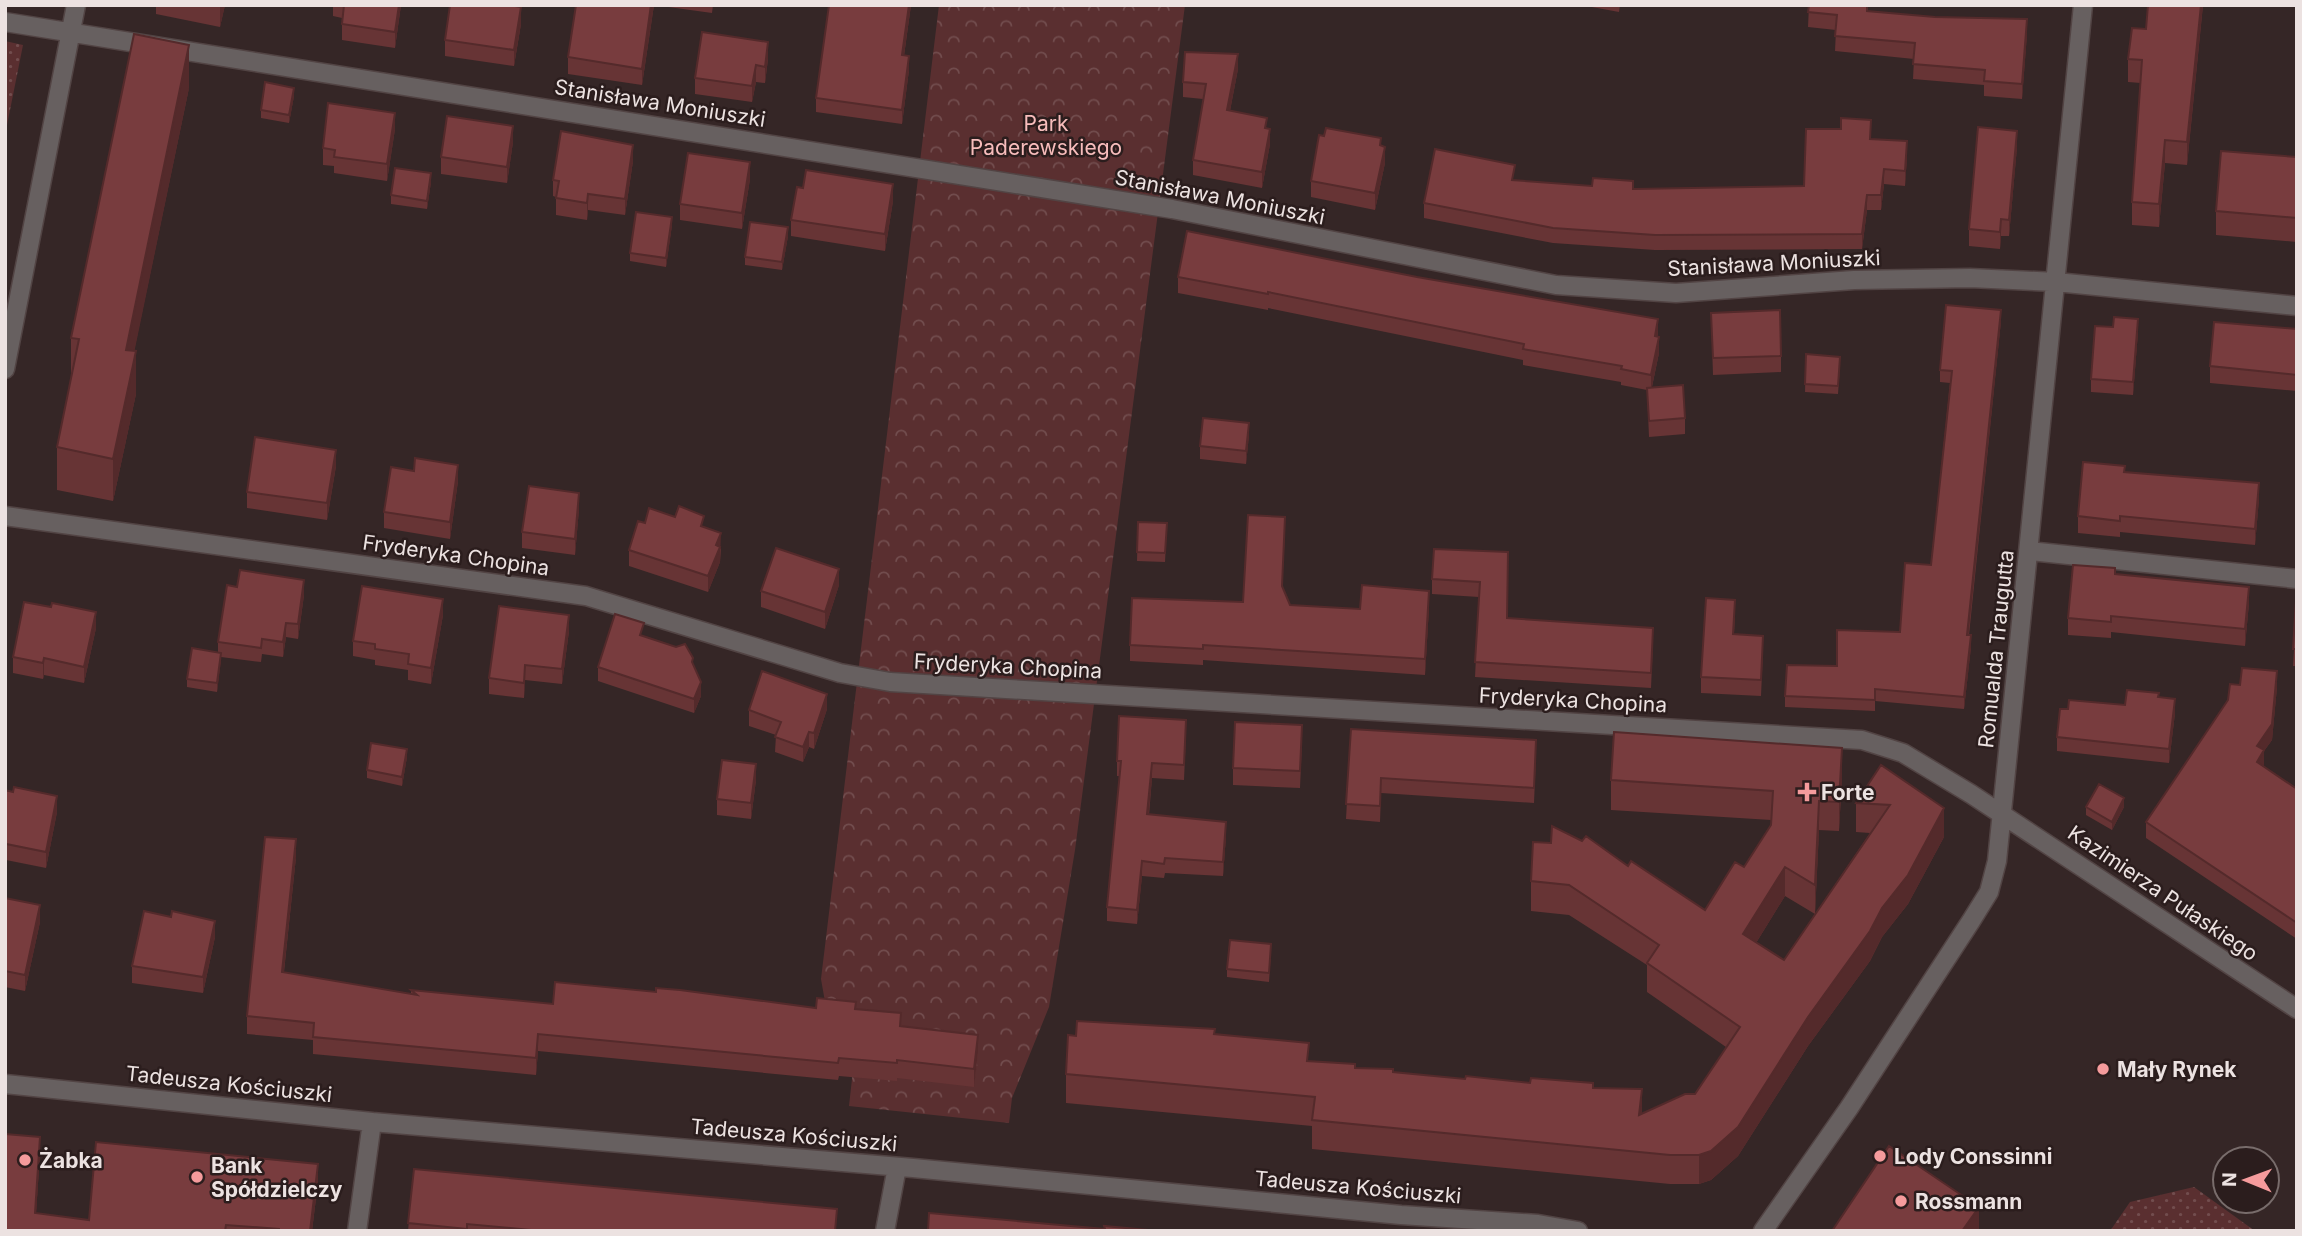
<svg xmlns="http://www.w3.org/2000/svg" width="2302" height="1236" font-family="Inter,sans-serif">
  <defs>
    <pattern id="grass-dots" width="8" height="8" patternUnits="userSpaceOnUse" patternTransform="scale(1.75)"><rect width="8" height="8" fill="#5a2f30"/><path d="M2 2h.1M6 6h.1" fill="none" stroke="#724d4e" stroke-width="1.8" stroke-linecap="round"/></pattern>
    <pattern id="park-crowns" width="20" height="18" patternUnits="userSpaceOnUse" patternTransform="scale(1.75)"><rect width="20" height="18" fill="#5a2f30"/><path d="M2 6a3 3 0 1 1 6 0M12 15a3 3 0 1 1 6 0" fill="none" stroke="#724d4e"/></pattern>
  </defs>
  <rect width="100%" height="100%" fill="#352626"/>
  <path fill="url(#grass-dots)" d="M5 41 23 45 5 135Z
    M2194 1187 2255 1231H2110L2130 1202Z"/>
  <path fill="url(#park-crowns)" d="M939 5H1185L1075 850 1049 1007 1012 1098 1009 1123 849 1106 859 1016 827 1013 821 979Z"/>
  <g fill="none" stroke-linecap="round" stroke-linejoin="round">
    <g stroke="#524444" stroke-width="21">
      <path id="minor" d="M5 22 1172 209 1556 285 1676 293 1854 280 1970 278 2056 282 2297 306
        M5 369 76 5
        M5 516 586 596 840 673 890 682 1862 740 1903 753 1971 794 2297 1009
        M2030 551 2297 579
        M5 1084 372 1122 913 1168 1401 1215 1538 1224 1578 1231
        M357 1231 372 1122
        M885 1231 897 1167
        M1763 1231 1849 1108 1971 921 1989 892 1997 861 2083 5"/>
    </g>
    <use href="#minor" stroke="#676060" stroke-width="18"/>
  </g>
  <path fill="#673435" d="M156 5H225L220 27 156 14Z
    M333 5H401L395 48 342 40V18L333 16Z
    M654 5 642 85 568 74V57Z
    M654 5H713L712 13Z
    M911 5 904 56 909 70 902 124 816 112V98Z
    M1581 5H1620L1619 12Z
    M1809 5H1868V11L2027 34 2022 99 1984 96V85L1913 79 1914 59 1835 51 1836 30 1808 27Z
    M2148 5H2203L2187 165 2165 163 2159 227 2132 225V202L2141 83 2128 82V59L2146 29Z
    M521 24 514 66 445 56V40Z
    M768 59 765 83 756 82 752 102 695 94V78Z
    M1238 69 1230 111 1267 128 1270 144 1262 188 1193 175V160L1203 99 1183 97V82Z
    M189 88 134 351 136 394 113 501 57 490V447L71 380V338Z
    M294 96 289 123 261 118V110Z
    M395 129 387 181 334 173V166L323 165V148Z
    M1871 139 1907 156 1905 186 1884 184 1881 210H1867L1862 249 1655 250 1553 243 1424 218V203L1515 181 1633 189 1804 186Z
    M513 142 507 183 441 174V157Z
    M1381 146 1385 163 1375 210 1311 197V181Z
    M2017 147 2009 236H2001L2000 249 1969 246V229Z
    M2297 157V242L2216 235V211Z
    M633 161 625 215 588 210 587 220 556 215V197L553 196V180Z
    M750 179 742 229 680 220V204Z
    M431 182 427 209 391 204V195Z
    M803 188 893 201 885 251 791 236V220Z
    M672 225 666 267 630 261V253Z
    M788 236 782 270 745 265V257Z
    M1178 277 1657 336 1659 353 1652 387 1685 418V434L1649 437 1647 390 1621 385V382L1523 365V360L1268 308V310L1178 293Z
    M1711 313 1781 356V372L1713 375Z
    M2001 321 1969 635 1971 647 1964 709 1875 701V711L1785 707V696L1900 632 1931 565 1950 383 1940 382V370Z
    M2297 329V391L2210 383V366Z
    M2138 332 2133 395 2091 392V379Z
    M1806 354 1840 365 1838 394 1805 392Z
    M1249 435 1246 464 1200 459V446Z
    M336 466 327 520 247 508V492Z
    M2125 473 2259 499 2255 545 2120 532V537L2078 533V516Z
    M458 481 450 539 384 528V512Z
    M579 509 575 555 522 548V532Z
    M1138 522 1167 523 1165 562 1137 561Z
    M645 523 704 527 721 549 720 562 708 592 629 566V550Z
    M1285 533 1282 588 1290 605 1360 609 1429 607 1425 675 1203 660V665L1130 661V645L1243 602Z
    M1508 552V618L1653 643 1651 688 1475 677 1479 597 1432 594V579Z
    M2115 574 2249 603 2245 646 2111 632V638L2068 635V618Z
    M839 585 825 629 761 607V591Z
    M304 595 298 639 286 637 283 657 262 654 261 662 221 657 217 692 187 687V679L218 652V642Z
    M2297 601V666H2293Z
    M443 615 431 684 408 680V670L375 665V660L353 656V641Z
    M1735 615 1734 634 1763 651 1761 696 1701 693V677Z
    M96 628 84 683 44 675 43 679 13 673V657Z
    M569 631 562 684 525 680 524 698 489 694V678Z
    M644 636 693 666 701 696 694 713 598 681V667Z
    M2277 687 2272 740 2264 751V767L2297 789V939L2146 838V822Z
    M2159 697 2175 713 2169 763 2057 751V737L2125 705Z
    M827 709 814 749 809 747 803 762 775 752 776 735 749 726V710Z
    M1351 729 1536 756 1534 803 1381 793 1380 822 1346 819Z
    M1186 734 1184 780 1152 778 1149 815 1226 836 1223 876 1165 873 1164 878 1142 876 1137 924 1107 921V907L1120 776H1117V761Z
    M1302 742 1300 788 1233 785V768Z
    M407 757 402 786 367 778V770Z
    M1881 765 1944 837 1908 904 1882 937 1870 961 1808 1046 1738 1156 1711 1180 1699 1184H1670L1312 1149V1126L1066 1103V1074L1215 1034 1309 1061 1355 1068 1465 1079 1530 1083 1593 1088 1642 1114 1695 1094 1726 1047 1647 992V965L1569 915 1531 911V881L1628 866 1705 910 1744 867 1771 825V820L1611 810V780L1842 777 1839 831 1819 830 1815 914 1785 896 1756 943 1784 960 1870 833 1856 832V803Z
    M756 780 751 819 717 815V799Z
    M5 790 57 812 46 868 6 860 5 862Z
    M2086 807H2124L2112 830 2086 815Z
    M296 857 284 972 411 994V990L553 1004 856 1009 978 1052 974 1087 897 1078V1081L839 1076 838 1080 538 1051 536 1075 313 1054V1040L247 1034V1016Z
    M5 898 40 922 25 991 5 987Z
    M215 937 203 993 132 983V966Z
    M1271 952 1269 982 1227 977V969Z
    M40 1154 36 1213 89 1220 318 1182 312 1231H5Z
    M414 1169 837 1231H408Z"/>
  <path fill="#542a2b" d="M220 5H225L220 27Z
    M399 5H401L395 48V32Z
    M651 5H654L642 85V69Z
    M909 5H911L902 70V55Z
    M2201 5H2203L2187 165V142Z
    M521 7V24L514 66V50Z
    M2027 19V34L2022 99V84Z
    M768 42V59L765 83V67Z
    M189 45V88L126 392V350Z
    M1238 54V69L1227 126V110Z
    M909 56V70L902 124V110Z
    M756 65V82L752 102V86Z
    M294 88V96L289 123V115Z
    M395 113V129L387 181V164Z
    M513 126V142L507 183V167Z
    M1270 129V144L1262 188V172Z
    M2017 131V147L2009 236V220Z
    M2165 140V163L2159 227V204Z
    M1907 141V156L1905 186V171Z
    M633 145V161L625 215V199Z
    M1385 147V163L1375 210V193Z
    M750 162V179L742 229V213Z
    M1884 169V184L1881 210V195Z
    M431 173V182L427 209V201Z
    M893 184V201L885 251V234Z
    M588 194V210L587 220V203Z
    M1867 195V210L1862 249V234Z
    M672 217V225L666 267V258Z
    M2001 219V236L2000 249V232Z
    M788 227V236L782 270V262Z
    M2001 310V321L1967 647V635Z
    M1658 319V335L1655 352V336Z
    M2138 319V332L2133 395V382Z
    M1659 337V353L1651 391V375Z
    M136 351V394L113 501V459Z
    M1249 423V435L1246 464V451Z
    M336 450V466L327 520V503Z
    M458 465V481L450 539V522Z
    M2259 483V499L2255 545V529Z
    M579 493V509L575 555V539Z
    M721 533 720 562 708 592V576L716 545Z
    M839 569V585L825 629V612Z
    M304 580V595L298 639V624Z
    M2249 587V603L2245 646V629Z
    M1429 591V607L1425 675V659Z
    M443 599V615L431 684V668Z
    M96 612V628L84 683V667Z
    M569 615V631L562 684V669Z
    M286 623V637L283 657V642Z
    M1971 635V647L1964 709V697Z
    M221 653V661L217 692V683Z
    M44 658V675L43 679V663Z
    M525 665V680L524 698V683Z
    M2277 671V687L2272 740 2264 751V766L2257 777V746Z
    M701 682V696L694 713V699Z
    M827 694V709L814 749V733Z
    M2175 699V713L2169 763V749Z
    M809 732V747L803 762V747Z
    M1842 748V777L1839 831V802Z
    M407 749V757L402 786V777Z
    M1152 763V778L1147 829V814Z
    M756 764V780L751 819V803Z
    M57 796V812L46 868V852Z
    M2124 798V807L2112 830V822Z
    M1819 801V830L1815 914V885Z
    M1944 808V837L1908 904 1882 937 1870 961 1808 1046 1738 1156 1711 1180 1699 1184V1155L1808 1017 1882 908Z
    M1226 822V836L1223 876V862Z
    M296 839V857L282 989V972Z
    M1142 861V876L1137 924V910Z
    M1785 867V896L1743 964V934Z
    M40 905V922L25 991V975Z
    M215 921V937L203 993V977Z
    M538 1034V1051L536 1075V1058Z
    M978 1035V1052L974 1087V1069Z
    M1642 1089V1118L1639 1115Z
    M40 1137V1154L35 1230V1213Z
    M318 1164V1182L312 1231H310Z
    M1979 1207V1231H1962Z"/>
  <path fill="#783c3e" stroke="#542a2b" stroke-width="2" d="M344 5H399L395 32 342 24Z
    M450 5H509L521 7 514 50 445 40Z
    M576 5H651L642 69 568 57Z
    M829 5H909L902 55 909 56 902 110 816 98Z
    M1809 5H1867V11L1935 17 2027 19 2022 84 1984 81 1985 70 1913 64 1915 43 1835 36 1837 15 1808 12Z
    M2148 5H2201L2187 142 2165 140 2159 204 2132 202 2142 60 2128 59 2132 28 2146 29Z
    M702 32 768 42 765 67 756 65 752 86 695 78Z
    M134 34 189 45 126 350 136 351 113 459 57 447 79 339 71 338Z
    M1185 52 1238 54 1227 110 1267 118 1265 128 1270 129 1262 172 1193 160 1206 84 1183 82Z
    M265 82 294 88 289 115 261 110Z
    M328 103 395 113 387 164 334 157 335 150 323 148Z
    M447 116 513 126 507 167 441 157Z
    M1841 118 1871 120 1870 139 1907 141 1905 171 1884 169 1881 195H1867L1862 234 1655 235 1553 228 1424 203 1435 149 1515 165 1512 180 1592 186 1593 178 1633 181V189L1804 186 1806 129H1841Z
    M1978 127 2017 131 2009 220 2001 219 2000 232 1969 229Z
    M1326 128 1381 138 1380 145 1385 147 1375 193 1311 181 1319 135 1324 136Z
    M561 131 633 145 625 199 588 194 587 203 556 198 559 181 553 180Z
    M2221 151 2297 157V218L2216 211Z
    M688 153 750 162 742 213 680 204Z
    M395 168 431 173 427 201 391 195Z
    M806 170 893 184 885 234 791 220 797 187 803 188Z
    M636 212 672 217 666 258 630 253Z
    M750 222 788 227 782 262 745 257Z
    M1187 231 1417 277 1658 319 1655 336 1659 337 1651 375 1621 369 1622 366 1523 349 1524 344 1268 292V294L1178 277Z
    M1946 305 2001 310 1967 635H1971L1964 697 1875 689V700L1785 696 1787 665 1837 666V630L1900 632 1905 563 1931 565 1952 371 1940 370Z
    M1780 310 1781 356 1713 358 1711 313Z
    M2114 317 2138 319 2133 382 2091 379 2095 326 2113 327Z
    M2214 322 2297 329V375L2210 366Z
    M1806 354 1840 357 1838 386 1805 384Z
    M1683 385 1685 418 1649 421 1647 388Z
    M1203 418 1249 423 1246 451 1200 446Z
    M255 437 336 450 327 503 247 492Z
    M415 458 458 465 450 522 384 512 391 467 414 471Z
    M2083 462 2125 466 2124 472 2259 483 2255 529 2120 516V521L2078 516Z
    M529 486 579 493 575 539 522 532Z
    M679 506 704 516 701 526 721 533 716 545 720 547 708 576 629 550 638 521 645 523 649 508 675 517Z
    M1248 515 1285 517 1282 586 1290 605 1360 609 1362 585 1429 591 1425 659 1203 645V649L1130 645 1132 598 1243 602Z
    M1138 522 1167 523 1165 553 1137 552Z
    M776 548 839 569 825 612 761 591Z
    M1434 549 1508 552 1507 618 1653 628 1651 673 1475 662 1480 582 1432 579Z
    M2073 565 2115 568V574L2249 587 2245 629 2111 616V622L2068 618Z
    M240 570 304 580 298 624 286 623 283 642 262 639 261 648 218 642 227 585 237 587Z
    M362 586 443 599 431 668 408 664 409 654 375 649V644L353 641Z
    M1706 598 1735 600 1733 634 1763 636 1761 680 1701 677Z
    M2296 601H2297V649H2293Z
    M24 602 51 607 52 603 96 612 84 667 44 658 43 663 13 657Z
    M499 606 569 615 562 669 525 665 524 683 489 678Z
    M615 614 644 623 640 635 676 647 685 644 693 658 692 662 701 682 694 699 598 667Z
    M192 648 221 653 217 683 187 679Z
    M2242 668 2277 671 2272 724 2257 746 2264 750 2257 762 2297 789V923L2146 822 2228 700 2230 684 2240 685Z
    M762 671 827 694 814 733 809 732 803 747 775 737 781 722 749 710Z
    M2127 690 2159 693 2158 697 2175 699 2169 749 2057 737 2060 709H2068L2069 700 2125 705Z
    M1119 716 1186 720 1184 765 1152 763 1147 814 1226 822 1223 862 1165 858 1164 864 1142 861 1137 910 1107 907 1121 761H1117Z
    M1235 722 1302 725 1300 771 1233 768Z
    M1351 729 1536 740 1534 788 1381 778 1380 806 1346 804Z
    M1614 732 1842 748 1839 802 1819 801 1815 885 1785 867 1743 934 1784 960 1890 805 1856 803 1881 765 1944 808 1908 875 1882 908 1870 931 1808 1017 1738 1127 1711 1151 1699 1155H1670L1312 1120 1315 1097 1066 1074 1068 1035 1076 1036 1077 1021 1215 1029 1214 1034 1309 1043 1307 1061 1355 1064V1068L1393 1069V1072L1465 1079 1466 1076 1530 1083 1531 1078 1593 1083V1088L1642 1089 1639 1115 1685 1094H1695L1740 1027 1647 963 1659 945 1569 885 1531 881 1533 842 1551 843 1552 826 1582 841 1586 836 1628 866 1631 861 1705 910 1735 862 1744 867 1771 825 1773 791 1611 780Z
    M371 743 407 749 402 777 367 770Z
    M722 760 756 764 751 803 717 799Z
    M2099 784 2124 798 2112 822 2086 807Z
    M14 787 57 796 46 852 6 844 5 846V790L13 792Z
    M265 837 296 839 282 972 417 995 411 990 553 1004 555 982 656 992V988L680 990 816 1008 817 998 856 1002 855 1009 901 1013 900 1026 978 1035 974 1069 897 1060V1063L839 1058 838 1063 538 1034 536 1058 313 1037 314 1023 247 1016Z
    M5 898 40 905 25 975 5 971Z
    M144 911 171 917 172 911 215 921 203 977 132 966Z
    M1230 940 1271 944 1269 973 1227 969Z
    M5 1134 40 1137 35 1213 89 1220 96 1142 318 1164 310 1231H279V1229L226 1225 225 1231H5Z
    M1889 1146 1979 1207 1962 1231H1832Z
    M414 1169 837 1209 835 1231H541L467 1224V1229L408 1223Z
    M929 1213 1105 1229 1104 1226 1159 1231H928Z"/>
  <g fill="#f59b9c" stroke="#2b1d1d" stroke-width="2.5">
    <path d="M1803.5 781.5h7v7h7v7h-7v7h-7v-7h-7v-7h7z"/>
    <circle cx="2103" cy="1069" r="7"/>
    <circle cx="1880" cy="1156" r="7"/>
    <circle cx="25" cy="1160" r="7"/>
    <circle cx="197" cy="1177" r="7"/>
    <circle cx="1901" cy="1201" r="7"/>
  </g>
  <g text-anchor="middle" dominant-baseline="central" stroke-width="5" stroke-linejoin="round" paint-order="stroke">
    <g font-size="21" fill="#ece2e1" stroke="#2b1d1d">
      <text transform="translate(660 103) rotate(9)">Stanisława Moniuszki</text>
      <text transform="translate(1220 197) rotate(11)">Stanisława Moniuszki</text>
      <text transform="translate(1774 263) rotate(-3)">Stanisława Moniuszki</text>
      <text transform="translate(456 555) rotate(8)">Fryderyka Chopina</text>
      <text transform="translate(1996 649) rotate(-84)">Romualda Traugutta</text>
      <text transform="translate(1008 666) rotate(3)">Fryderyka Chopina</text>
      <text transform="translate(1573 700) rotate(3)">Fryderyka Chopina</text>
      <text transform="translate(2163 893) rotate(34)">Kazimierza Pułaskiego</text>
      <text transform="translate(229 1084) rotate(6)">Tadeusza Kościuszki</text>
      <text transform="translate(794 1135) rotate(5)">Tadeusza Kościuszki</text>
      <text transform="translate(1358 1187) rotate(5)">Tadeusza Kościuszki</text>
    </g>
    <g font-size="21" fill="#f7bcbb" stroke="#2b1d1d">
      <text x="1046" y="123">Park<tspan x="1046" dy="24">Paderewskiego</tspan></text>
    </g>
    <g font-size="21" font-weight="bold" fill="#ece2e1" stroke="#2b1d1d" text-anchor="start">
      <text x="1821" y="792">Forte</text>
      <text x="2117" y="1069">Mały Rynek</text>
      <text x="1894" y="1156">Lody Conssinni</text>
      <text x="39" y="1160">Żabka</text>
      <text x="211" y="1165">Bank<tspan x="211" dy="24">Spółdzielczy</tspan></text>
      <text x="1915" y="1201">Rossmann</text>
    </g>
  </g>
  <rect width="2302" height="1236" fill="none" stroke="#ece2e1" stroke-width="14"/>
  <g transform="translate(2246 1180) rotate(271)"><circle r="33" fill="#2b1d1d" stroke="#786c6b" stroke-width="2"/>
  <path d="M0-5L12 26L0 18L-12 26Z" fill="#f59b9c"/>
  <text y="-10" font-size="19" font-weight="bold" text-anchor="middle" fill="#ece2e1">N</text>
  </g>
</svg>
